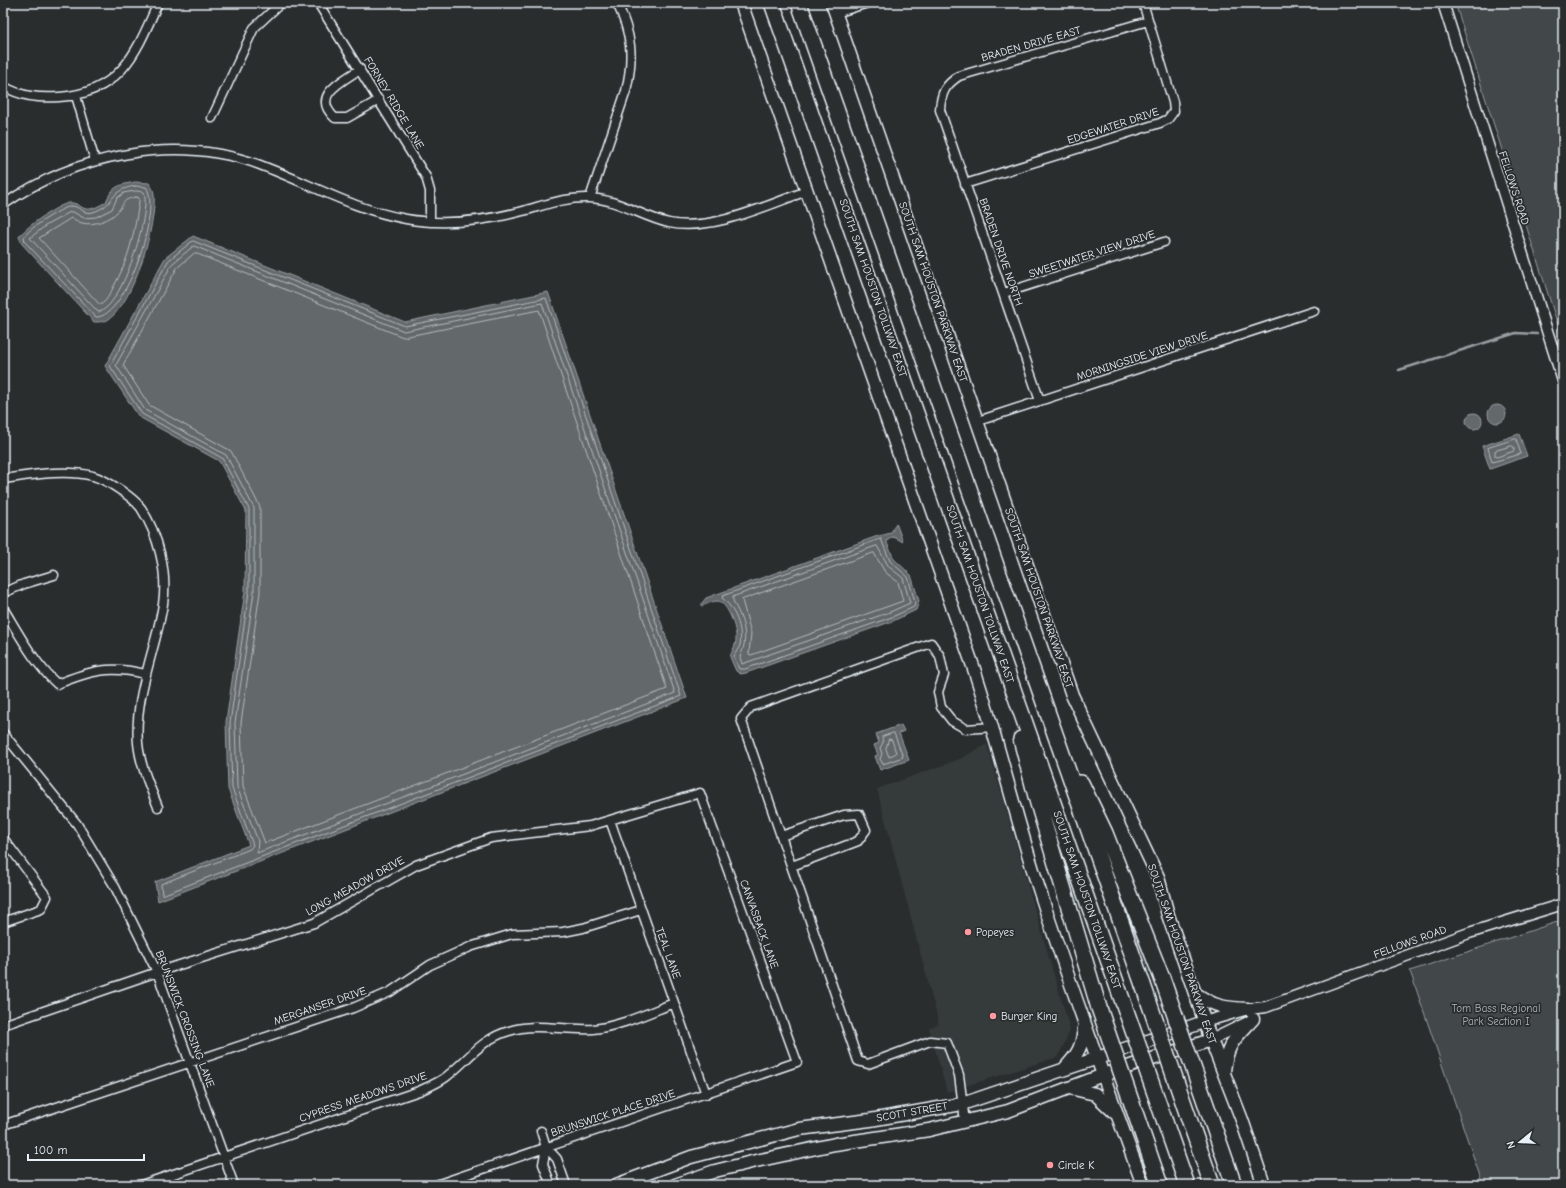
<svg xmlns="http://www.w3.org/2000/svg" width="1566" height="1188" font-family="'Comic Neue',sans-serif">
  <rect width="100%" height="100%" fill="#2a2d2e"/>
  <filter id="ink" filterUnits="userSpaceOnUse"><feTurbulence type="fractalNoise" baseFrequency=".025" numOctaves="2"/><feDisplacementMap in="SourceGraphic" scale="8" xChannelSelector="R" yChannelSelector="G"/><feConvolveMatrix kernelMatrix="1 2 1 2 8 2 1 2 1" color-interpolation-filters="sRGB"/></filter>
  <g filter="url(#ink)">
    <path fill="#363a3b" d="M987 744 1070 1030 1058 1057 947 1092 929 1028 939 1024 877 789 960 759Z"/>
    <path fill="#424648" stroke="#959ca0" d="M1455 3H1563V341Z
      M1563 920V1185H1483L1410 971Z"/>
    <path fill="#63686b" stroke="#989fa3" d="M135 182 149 183C151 186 154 190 154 194 157 223 134 302 109 319 105 322 99 322 94 322L22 244 19 237C24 228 59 204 69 203 77 202 79 207 86 209 93 210 100 205 106 202 112 186 119 185 135 182Z
      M193 236 405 322 548 292 687 698 158 901 155 882 249 845 228 789 226 722 245 591 246 511 219 461 139 417 105 366 165 258Z
      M1488 414a9 9 0 1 1 18 0a9 9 0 1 1-18 0Z
      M1466 421a8 8 0 1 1 16 0a8 8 0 1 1-16 0Z
      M1519 434 1527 456 1490 469 1482 446Z
      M896 523 903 542 896 538 892 537 887 541V543L894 559 911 575 919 601 916 610 893 621 746 673 741 674 736 671 730 657C732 650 736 646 736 639 737 630 728 602 717 601 713 601 707 604 702 606V603L706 598 875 537 891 533Z
      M901 725 904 731 899 733 909 760 880 770 875 756 878 755 874 745 879 743 876 734Z"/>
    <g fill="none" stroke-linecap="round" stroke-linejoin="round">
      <path stroke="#b3bac0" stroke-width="1" d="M135 186 146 187C162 208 126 318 96 317L25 242 24 237C28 229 65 205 73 206 82 208 84 216 96 211 118 202 107 191 135 186Z
        M136 191 144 192C151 213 122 309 98 312L30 238 45 226 70 212H73L84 218 96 217 112 209 117 198 124 193Z
        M136 197 139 198V202C134 235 129 259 113 288 110 294 106 302 100 305L39 238 71 218C75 219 78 222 82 223 93 226 111 220 118 211 126 202 121 200 136 197Z
        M193 241 405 326 546 298 681 696 162 895 161 884 250 849 253 845 232 788 230 723 249 591V509L222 458 142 414 110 366 168 261Z
        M194 246 404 331 542 303 675 693 257 853 258 841 237 787 235 723 254 592V508L226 455 145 410 116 365 172 264Z
        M195 253 403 337 539 310 667 689 265 843 243 786 241 723 260 592V507L231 451 149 405 123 365 177 268Z
        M1516 439 1521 454 1492 462 1488 448Z
        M1512 446 1514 447V451L1497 457 1495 456V451Z
        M881 539 890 561 908 577 915 602 914 607 892 617 745 669H739L734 657C735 652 739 649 740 645 743 629 735 608 722 598L723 596Z
        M877 546 889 567 903 578 910 603 890 612 742 664 740 657C748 640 745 625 737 609 735 605 732 601 733 597Z
        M874 553 885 572 898 582 903 601 751 655 749 654 751 633 742 600Z
        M894 733 903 757 883 764 880 759 882 754 880 748 883 743 882 737Z
        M889 739 892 740 896 753 889 757 886 749Z"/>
      <path stroke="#989fa3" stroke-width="2.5" d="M1399 370 1516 333 1537 334"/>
      <g stroke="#e8f1f8" stroke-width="11">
        <path id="minor" d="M318 3 426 177 430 191V222
          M836 13 868 3
          M360 69C343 81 310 95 335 118H347L379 100
          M3 86C22 97 38 98 59 97 121 93 136 53 158 3
          M76 96 95 161
          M212 118 254 28 281 3
          M965 184 1160 123 1168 119 1174 111 1173 102 1143 3
          M590 198 626 91C634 57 632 35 617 3
          M3 205C75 154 176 134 260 165 311 184 352 209 406 219 445 226 485 221 523 211 545 205 566 197 589 198 618 199 642 217 669 223 712 232 767 205 807 191
          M1004 293 1164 242
          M1040 401 940 110C941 93 945 85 959 76L1148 21
          M978 421 1314 311
          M3 479C32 475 65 469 93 476 107 480 133 497 141 508 158 534 168 572 163 604 156 650 134 695 138 743 140 765 150 787 158 807
          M3 593 24 584 54 575
          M3 608C19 634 34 663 57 684 90 671 109 665 145 674
          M3 733 77 824 115 887 157 972 234 1185
          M610 820 706 1094
          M781 836 844 815 859 814 866 830 858 841 792 866
          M3 838 47 897 41 909 3 922
          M3 1025 157 972 314 923 416 865 491 838 590 826 700 793 797 1062 436 1185
          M965 1122 959 1075 947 1043 930 1041 868 1064 858 1061 741 719 751 707 931 643 940 656 944 675 938 692 941 707 952 721 966 729 993 727
          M3 1125 353 1008 390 992 430 965 470 947 512 934 563 932 583 928 641 910
          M541 1131 546 1147 557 1159 566 1185
          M546 1147 543 1164 551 1185
          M141 1185 419 1091C428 1087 438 1083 446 1077 468 1060 481 1039 509 1031 537 1022 564 1031 593 1029 621 1026 648 1013 674 1003"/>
      </g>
      <g stroke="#e8f1f8" stroke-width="13">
        <path id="tertiary" d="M1443 3 1563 381
          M1204 1022 1248 1009 1266 1007 1469 933 1563 904
          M1211 1040 1248 1022"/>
      </g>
      <g stroke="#e8f1f8" stroke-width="15">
        <path id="secondary" d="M741 3 974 669C999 744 1016 820 1041 895 1072 992 1108 1089 1143 1185
          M832 3 1072 695 1158 877 1168 915 1211 1040 1242 1120 1264 1185
          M1195 993C1214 1007 1225 1008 1248 1009
          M1065 1068C1078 1054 1082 1047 1084 1028
          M1224 1071C1227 1043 1235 1039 1253 1019
          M1070 1088 1095 1094 1115 1113
          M616 1185 691 1157 799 1129 870 1120 962 1104 1204 1022
          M675 1185 715 1171 756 1161 835 1144 929 1130 1008 1111 1103 1075 1211 1040"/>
      </g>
      <g stroke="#e8f1f8" stroke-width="18">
        <path id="motorway" d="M772 3 1123 1002
          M799 3 1143 985
          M1021 739 1037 800 1099 1008
          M1081 783 1105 833 1162 978
          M1187 1113 1212 1185
          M1165 1122 1187 1185"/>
      </g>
      <use href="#minor" stroke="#2a2d2e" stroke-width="8"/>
      <use href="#tertiary" stroke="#2a2d2e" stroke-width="10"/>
      <use href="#secondary" stroke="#2a2d2e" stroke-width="12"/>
      <use href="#motorway" stroke="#2a2d2e" stroke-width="15"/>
      <g stroke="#e8f1f8" stroke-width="18" stroke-linecap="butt">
        <path id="motorway-bridge" d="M1162 978 1234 1185
          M1143 985 1187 1113
          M1123 1002 1165 1122
          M1099 1008 1160 1185"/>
      </g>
      <use href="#motorway-bridge" stroke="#2a2d2e" stroke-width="15"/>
    </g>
  </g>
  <g fill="#ff9aa2" stroke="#2a2d2e" stroke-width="1.5">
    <circle cx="968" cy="932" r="4"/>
    <circle cx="993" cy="1016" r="4"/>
    <circle cx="1050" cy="1165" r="4"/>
  </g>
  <g text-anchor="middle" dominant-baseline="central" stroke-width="3.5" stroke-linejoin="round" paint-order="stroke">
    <g font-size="11" fill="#e8f1f8" stroke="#2a2d2e">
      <text transform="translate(1031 44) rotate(-16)">BRADEN DRIVE EAST</text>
      <text transform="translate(394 103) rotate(59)">FORNEY RIDGE LANE</text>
      <text transform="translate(1113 126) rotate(-18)">EDGEWATER DRIVE</text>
      <text transform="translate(1514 188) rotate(72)">FELLOWS ROAD</text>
      <text transform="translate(1001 252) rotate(71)">BRADEN DRIVE NORTH</text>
      <text transform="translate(1092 254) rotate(-18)">SWEETWATER VIEW DRIVE</text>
      <text transform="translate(873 288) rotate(71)">SOUTH SAM HOUSTON TOLLWAY EAST</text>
      <text transform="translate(933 292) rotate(71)">SOUTH SAM HOUSTON PARKWAY EAST</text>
      <text transform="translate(1142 356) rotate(-18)">MORNINGSIDE VIEW DRIVE</text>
      <text transform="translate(980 594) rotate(71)">SOUTH SAM HOUSTON TOLLWAY EAST</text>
      <text transform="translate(1039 598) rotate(71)">SOUTH SAM HOUSTON PARKWAY EAST</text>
      <text transform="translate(355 886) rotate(-29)">LONG MEADOW DRIVE</text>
      <text transform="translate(1087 900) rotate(71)">SOUTH SAM HOUSTON TOLLWAY EAST</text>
      <text transform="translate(759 924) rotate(70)">CANVASBACK LANE</text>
      <text transform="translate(1410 942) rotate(-20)">FELLOWS ROAD</text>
      <text transform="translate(668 953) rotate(70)">TEAL LANE</text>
      <text transform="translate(1182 954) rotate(71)">SOUTH SAM HOUSTON PARKWAY EAST</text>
      <text transform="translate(320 1006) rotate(-19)">MERGANSER DRIVE</text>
      <text transform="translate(185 1019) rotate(69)">BRUNSWICK CROSSING LANE</text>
      <text transform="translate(363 1097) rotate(-19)">CYPRESS MEADOWS DRIVE</text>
      <text transform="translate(912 1112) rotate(-10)">SCOTT STREET</text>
      <text transform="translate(613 1113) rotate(-18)">BRUNSWICK PLACE DRIVE</text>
    </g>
    <g font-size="11" fill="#e8f1f8" stroke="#2a2d2e" text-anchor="start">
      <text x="976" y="932">Popeyes</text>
      <text x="1001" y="1016">Burger King</text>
      <text x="1058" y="1165">Circle K</text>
    </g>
    <g font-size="11" fill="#aeb5ba" stroke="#2a2d2e">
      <text x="1496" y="1008">Tom Bass Regional<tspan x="1496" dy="13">Park Section I</tspan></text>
    </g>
  </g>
  <rect width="1566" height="1188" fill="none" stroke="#2a2d2e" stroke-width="16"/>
  <rect x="8" y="8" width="1550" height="1172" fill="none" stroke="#e8f1f8" stroke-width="1.5" filter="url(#ink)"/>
  <g transform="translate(1520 1142) rotate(252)" stroke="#2a2d2e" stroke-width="3" paint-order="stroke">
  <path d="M0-3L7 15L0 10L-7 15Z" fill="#e8f1f8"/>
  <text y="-6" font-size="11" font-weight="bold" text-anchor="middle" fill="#e8f1f8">N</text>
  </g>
  <path d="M28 1154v6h116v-6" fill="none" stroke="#e8f1f8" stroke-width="2"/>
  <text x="34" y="1154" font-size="12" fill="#e8f1f8" stroke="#2a2d2e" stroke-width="3" paint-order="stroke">100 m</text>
</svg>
